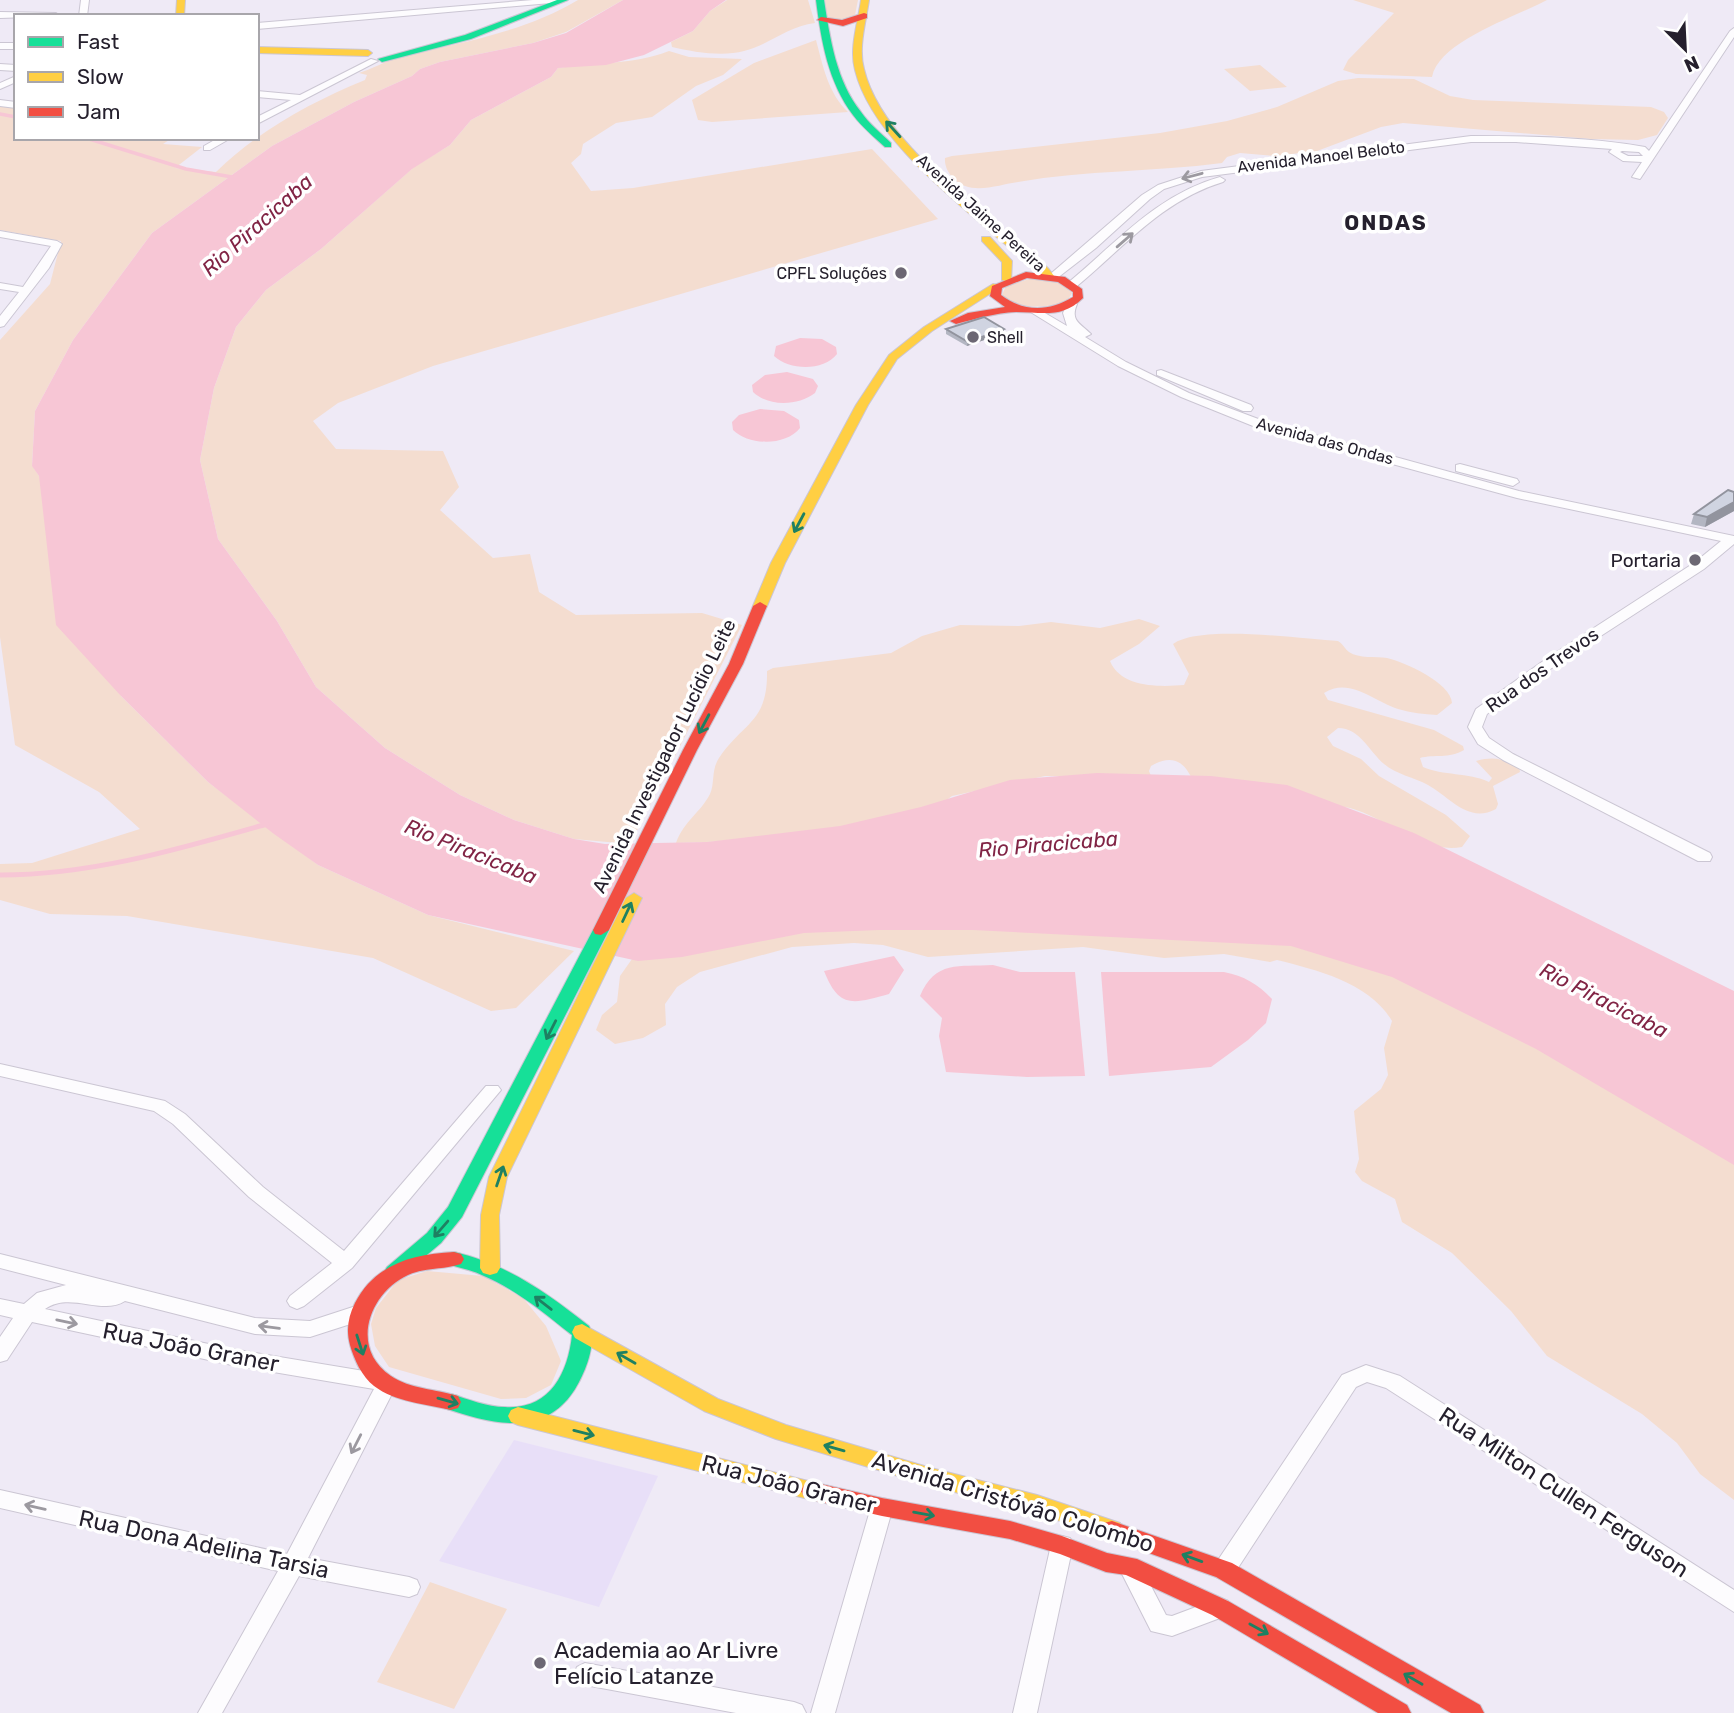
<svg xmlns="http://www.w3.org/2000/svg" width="1734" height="1713" font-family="Rubik,sans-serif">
  <rect width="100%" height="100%" fill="#efeaf6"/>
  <path fill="#e8dff8" d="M514 1440 658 1476 599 1607 439 1561Z"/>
  <path fill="#f4ddd0" d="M578 0H623L566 32 533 43 440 62 420 69 412 76 354 102 272 146 152 233 73 340 35 411 32 465 39 476 121 696 208 782 318 865 428 915 574 951 516 1008 491 1011 373 958 127 916 50 914 0 900V864L32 863 140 829 99 792 15 745 0 637V340L50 284 61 241 0 230V106L16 108V138H172L163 144 202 147 175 168 216 172C258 131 311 102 365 80L367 75 359 73C372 69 385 61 399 58 460 42 523 33 578 0Z
    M727 0H808L815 23C788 26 769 45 744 51 723 57 693 52 672 47L671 42 693 31 710 11Z
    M825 0H858L855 15 847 20 827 19Z
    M1353 0H1547C1516 17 1439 41 1432 77L1356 74 1343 70 1348 60 1394 13Z
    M816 40C823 66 828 93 848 112L712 122 698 120 692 100 754 63Z
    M669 51 689 57 742 59 723 75 696 86 652 117 616 123 583 144 581 154 571 163 591 191 633 188 872 149 938 219 433 366 338 403 313 421 336 449 443 451 459 487 440 510 493 558 530 554 539 592 576 615 702 613 742 625 630 844 574 839 514 820 460 795 385 748 316 687 277 621 218 539 200 460 214 388 236 327 266 290 321 249 414 167 450 145 471 120 551 77 558 68C596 62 633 65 669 51Z
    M1260 65 1287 87 1250 91 1224 69Z
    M1358 78 1414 79 1450 96 1473 100 1651 107 1664 112 1668 118 1657 135 1638 140 1591 139 1403 123 1381 127 1317 151 1275 156 1240 153 1227 157 1222 163C1154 172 1086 170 1018 182 1003 184 981 192 965 186 954 182 944 170 945 158L952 156 1160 133 1227 121 1277 107 1338 81Z
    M1033 278 1064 284 1072 293 1066 303C1042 307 1023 311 1002 295L1006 286Z
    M1139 619 1160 626 1139 644 1110 661C1121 688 1160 687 1184 685L1189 674 1173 644C1200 624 1303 639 1338 641 1343 644 1345 649 1349 652 1359 659 1376 656 1387 658 1405 662 1451 683 1452 703L1437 715C1424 714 1411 713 1398 709 1373 701 1350 677 1324 693L1328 700 1434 730 1463 746 1464 750C1449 759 1434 754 1420 758L1423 767C1443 776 1468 772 1489 782L1492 778 1476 761C1495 756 1502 759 1519 767L1520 772 1493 786 1498 804 1496 809C1468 824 1450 797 1428 785 1414 777 1397 775 1384 764 1369 751 1360 728 1338 728L1327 737 1333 746 1361 759 1379 776 1446 815 1470 836 1462 847C1422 854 1387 818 1350 808L1193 781C1184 760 1171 754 1151 766L1149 771 1151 776H1045L952 796 944 802 827 838 676 843C684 821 701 812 710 794 715 783 711 770 719 758 743 722 768 723 767 671L773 668 891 653 922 636 960 625 1019 626 1051 622 1100 628Z
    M797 914 1371 943 1734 1149V1500L1700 1474 1677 1443 1642 1414 1547 1356 1511 1311 1452 1253 1402 1222 1395 1199 1362 1181 1355 1172 1359 1159 1354 1111 1381 1089 1388 1075 1384 1048 1392 1021C1370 983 1317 970 1277 960L1270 962 1224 954 1164 958 1083 947 928 957 883 945 854 943 792 947 700 972 677 987 665 1004 666 1025 643 1038 615 1044 596 1030 602 1015 617 1002 620 976 632 959Z
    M427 1271 483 1276 523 1298 546 1326 561 1361 551 1385 526 1398 501 1399 389 1367 375 1346 371 1324 376 1308 398 1280Z
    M430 1582 507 1609 454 1709 377 1682Z"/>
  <path fill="#f7c6d5" d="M623 0H726L710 11 693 31 644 55 606 65 558 68 551 77 471 120 450 145 412 169 321 249 266 290 236 327 214 388 200 460 218 539 277 621 316 687 385 748 460 795 514 820 574 839 605 844 707 842 840 826 921 807 1010 780 1097 773 1211 776 1287 785 1414 833 1734 991V1165L1536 1049 1392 977 1291 946 973 930H879L804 933 682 957 638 961 428 915 318 865 274 834 208 782 121 696 56 625 39 476 32 466 35 411 73 340 152 233 272 146 354 102 412 76 420 69 440 62 533 43 566 33Z
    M800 338 822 339 836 347 837 354C824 371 790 371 774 356L776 346Z
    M787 372 813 379 818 386 815 393C798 406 769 407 753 392L752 385 765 375Z
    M760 409 784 411 799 420 800 428C786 446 749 446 733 430L732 422 739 415Z
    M894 956 904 970 889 994C853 1004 839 1009 824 971Z
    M993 965 1020 972H1075L1085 1076 1027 1077 946 1072 939 1036 942 1018 920 996C935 960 959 967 993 965Z
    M1101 972H1224C1244 976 1258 984 1272 999L1266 1023 1248 1040 1211 1067 1109 1076Z"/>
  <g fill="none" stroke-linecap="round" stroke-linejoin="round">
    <path stroke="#f7c6d5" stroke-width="3.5" d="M0 114 16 117
      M86 138 186 169 232 177"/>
    <path stroke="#f7c6d5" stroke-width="5" d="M0 875C92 875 179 849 267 824"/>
    <g stroke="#cbc6d3" stroke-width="2">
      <path id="street" d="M81 0H89L87 16H79Z
        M533 0H566L562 2 257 29V23Z
        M0 12 56 13 60 16 0 18Z
        M1734 28V37L1640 179 1632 177 1642 162 1623 161 1609 152 1612 149 1516 142H1471L1202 177 1164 189 1150 199 1096 248 1056 279 1047 277 1142 195 1158 185 1201 171 1471 136C1528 136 1589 137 1645 147L1649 151 1730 31ZM1622 151 1639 152 1643 156H1628L1620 152Z
        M0 43H16V49H0Z
        M371 59 378 61 257 124V117L291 100 257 97V91L300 95Z
        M0 64 16 65V71L0 70Z
        M16 76V82L0 89V83Z
        M0 100 16 102V108L0 106Z
        M218 138H231L210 150H204V146Z
        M1220 177 1225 180 1223 182C1163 200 1124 247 1077 286H1069V282C1117 242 1158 194 1220 177Z
        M0 231 57 241 62 244 49 268 4 326 0 327V316L19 292 0 289V283L23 287 51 246 0 237Z
        M1068 302 1077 304C1070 321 1080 323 1091 334L1085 337 1126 362 1189 393 1261 420 1519 491 1734 536V544L1704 569 1556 665 1487 714 1482 727 1489 738 1513 754 1710 853 1712 857 1710 861H1698L1503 760 1478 744 1468 727 1476 709 1546 659 1694 563 1721 541 1517 498 1253 426 1181 397 1118 366 1029 311 1038 309 1067 326 1063 313Z
        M1161 370 1251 405 1253 408 1251 411H1243L1157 375V371Z
        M1460 464 1517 479 1519 482 1513 486 1456 471V465Z
        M0 1064 165 1101 185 1114 263 1187 344 1251 486 1086H498L501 1090 352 1268 304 1306 297 1309 290 1306 287 1301 290 1296 332 1263 249 1197 173 1124 154 1111 0 1076Z
        M0 1254 255 1318 310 1321 359 1305 366 1307 369 1313 366 1319 310 1337 255 1334 125 1301C102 1316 70 1291 45 1309L232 1349 382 1374 394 1378 397 1384 308 1558 409 1577 417 1580 420 1587 417 1594 409 1597 299 1576 222 1713H198L278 1571 0 1508V1490L287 1554 374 1389 232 1365 32 1322 7 1360 0 1362V1337L13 1318 0 1315V1299L24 1304 37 1293 66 1285 0 1268Z
        M1366 1365 1400 1376 1734 1590V1612L1386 1388 1367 1382 1356 1387 1232 1577 1224 1580 1216 1577 1213 1570 1216 1563 1342 1375Z
        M882 1498 890 1500 893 1507 835 1713H811L871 1507 874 1500Z
        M1062 1536 1070 1538 1073 1545 1037 1713H1013L1051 1545 1054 1538Z
        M1130 1558 1138 1561 1166 1615 1172 1616 1220 1598 1228 1601 1231 1608 1228 1615 1172 1636 1151 1631 1119 1568 1122 1561Z
        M585 1663 794 1702 802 1705 806 1713H736L585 1685 577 1681 574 1674 577 1667Z"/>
    </g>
    <g stroke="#cbc6d3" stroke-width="2">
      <path id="fast" d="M557 0H568L471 39 382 62 378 59 465 35Z
        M816 0H824C830 38 836 81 861 112 869 124 881 133 891 143V147H885C874 137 862 127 853 115 828 82 821 40 816 0Z
        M601 925 609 930 462 1217 441 1243 401 1277 394 1280 387 1277 384 1272 387 1267 427 1233 448 1207 593 930Z
        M454 1252C507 1264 547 1293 589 1326 595 1338 590 1357 585 1369 557 1439 503 1428 444 1408L441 1402 444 1396 451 1394C468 1399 487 1407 505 1407 549 1410 568 1374 572 1335 544 1313 517 1290 484 1276 472 1270 460 1268 447 1264L444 1259 447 1254Z"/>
    </g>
    <g stroke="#cbc6d3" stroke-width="2">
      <path id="slow" d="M177 0H185L184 16H176Z
        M861 0H869C866 22 858 48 864 69 879 133 958 192 1006 234 1022 249 1042 258 1054 276L1053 278H1045C1034 262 1015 253 1000 240 951 197 871 135 855 70 849 48 858 22 861 0Z
        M257 47 368 50 372 53 368 56 257 53Z
        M982 237H990L1012 261 1011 282 1002 280V262L982 241Z
        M993 284 1002 286 932 331 897 359 868 405 785 563 767 606 765 609H755L753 606 771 563 856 405 889 355 924 327Z
        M634 893 642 898 507 1177 499 1215 500 1268 497 1273 490 1275 483 1273 480 1268 481 1215 489 1177 626 898Z
        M582 1324 718 1399 786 1425 931 1468 1037 1495 1120 1523 1123 1530 1120 1537 1112 1539 1037 1513 931 1486 776 1439 704 1411 575 1338 572 1332 575 1326Z
        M518 1407 812 1482 820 1485 823 1491 820 1497 812 1500 518 1425 511 1422 508 1416 511 1410Z"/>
    </g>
    <g stroke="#cbc6d3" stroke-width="2">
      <path id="jam" d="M864 13 867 14V18L843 26 817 20 821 17 842 20Z
        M1026 272 1065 277 1082 289 1083 298C1062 319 1042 312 1016 312 995 313 975 319 956 324L950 321 968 313 1005 307 990 296 992 286ZM1027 278 1058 282 1073 292V297C1048 312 1024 312 1001 295L1002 288Z
        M760 602 767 606 743 664 697 750 609 930 601 935 595 934 593 930 683 750 729 664 753 606Z
        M454 1252 461 1254 464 1259 461 1264C443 1270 425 1267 408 1275 369 1293 349 1348 391 1376 410 1389 436 1389 458 1396L461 1402 458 1408 451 1410C426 1404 395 1402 374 1386 362 1377 354 1359 350 1345 346 1330 348 1317 355 1303 375 1264 413 1254 454 1252Z
        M812 1482 882 1498 1010 1521 1062 1536 1107 1553 1137 1559 1228 1601 1407 1705 1411 1713H1378L1212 1615 1126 1575 1106 1572 1060 1554 1010 1539 882 1516 812 1500 804 1497 801 1491 804 1485Z
        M1112 1521 1232 1563 1480 1705 1484 1713H1451L1216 1577 1104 1537 1101 1530 1104 1523Z"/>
    </g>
    <use href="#street" fill="#fdfcfe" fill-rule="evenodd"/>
    <use href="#fast" fill="#16e098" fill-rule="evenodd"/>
    <use href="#slow" fill="#ffcf43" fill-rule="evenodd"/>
    <use href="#jam" fill="#f24e42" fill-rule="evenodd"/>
  </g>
  <path fill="#b3b6c2" d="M946 329 1004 333 967 346 946 334Z
    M1734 492V511L1705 527 1691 524 1694 514Z"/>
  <path fill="#92949e" d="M1004 329V333L967 346 968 342Z
    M1734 502V511L1705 527 1707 517Z"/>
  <path fill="#d0d4e1" stroke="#92949e" stroke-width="2" d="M984 317 1004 329 968 342 946 329Z
    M1728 490 1734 492V502L1707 517 1694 514Z"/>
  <defs><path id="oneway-shaft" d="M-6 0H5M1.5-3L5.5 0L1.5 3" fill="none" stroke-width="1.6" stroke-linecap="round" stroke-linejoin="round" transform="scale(1.75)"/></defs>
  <g stroke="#1e8062">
    <use href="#oneway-shaft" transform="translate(893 129) rotate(-132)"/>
    <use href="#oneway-shaft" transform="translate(799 523) rotate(118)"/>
    <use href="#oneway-shaft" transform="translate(704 724) rotate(118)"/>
    <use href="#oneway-shaft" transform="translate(627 912) rotate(-65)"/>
    <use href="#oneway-shaft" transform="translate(551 1030) rotate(117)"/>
    <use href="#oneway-shaft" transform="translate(500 1176) rotate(-71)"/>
    <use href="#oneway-shaft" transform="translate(441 1229) rotate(131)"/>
    <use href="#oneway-shaft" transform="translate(543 1303) rotate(-142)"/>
    <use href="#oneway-shaft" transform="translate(360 1345) rotate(72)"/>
    <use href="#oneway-shaft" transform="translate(626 1358) rotate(-150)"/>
    <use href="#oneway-shaft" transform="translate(448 1401) rotate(16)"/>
    <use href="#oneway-shaft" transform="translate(584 1433) rotate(14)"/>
    <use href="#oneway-shaft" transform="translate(834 1448) rotate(-164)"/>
    <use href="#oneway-shaft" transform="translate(924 1514) rotate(10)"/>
    <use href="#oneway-shaft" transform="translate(1192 1558) rotate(-160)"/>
    <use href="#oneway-shaft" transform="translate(1259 1629) rotate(29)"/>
    <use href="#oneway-shaft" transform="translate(1413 1679) rotate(-150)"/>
  </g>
  <g stroke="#9c99a0">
    <use href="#oneway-shaft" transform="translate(1192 176) rotate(165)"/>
    <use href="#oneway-shaft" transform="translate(1125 240) rotate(-41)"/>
    <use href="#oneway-shaft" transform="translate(67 1322) rotate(12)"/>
    <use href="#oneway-shaft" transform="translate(269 1327) rotate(-173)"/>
    <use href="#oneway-shaft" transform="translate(356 1444) rotate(117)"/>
    <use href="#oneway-shaft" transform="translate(35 1507) rotate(-167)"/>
  </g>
  <g fill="#6c6773" stroke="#fff" stroke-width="2.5">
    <circle cx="901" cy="273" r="7"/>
    <circle cx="973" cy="337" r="7"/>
    <circle cx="1695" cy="560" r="7"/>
    <circle cx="540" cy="1663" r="7"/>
  </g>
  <g text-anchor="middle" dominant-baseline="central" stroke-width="7" stroke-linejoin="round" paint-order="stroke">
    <g font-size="16" fill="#25202d" stroke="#fff">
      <text transform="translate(1321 157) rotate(-7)">Avenida Manoel Beloto</text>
      <text transform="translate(981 213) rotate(42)">Avenida Jaime Pereira</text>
      <text transform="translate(1325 441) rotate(15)">Avenida das Ondas</text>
    </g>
    <g font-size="16" fill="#25202d" stroke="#fff" text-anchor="end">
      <text x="887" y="273">CPFL Soluções</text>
      <text x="987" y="337" text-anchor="start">Shell</text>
    </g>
    <g font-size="19" fill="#25202d" stroke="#fff" text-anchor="end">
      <text x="1681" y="560">Portaria</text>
    </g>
    <g font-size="19" fill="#25202d" stroke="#fff">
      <text transform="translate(1542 670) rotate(-35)">Rua dos Trevos</text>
      <text transform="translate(664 756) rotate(-64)">Avenida Investigador Lucídio Leite</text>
    </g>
    <g font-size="21" font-weight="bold" letter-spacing="2" fill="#25202d" stroke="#fff">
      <text x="1386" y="222">ONDAS</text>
    </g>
    <g font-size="21" font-style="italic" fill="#812445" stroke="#fff">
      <text transform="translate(257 225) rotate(-42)">Rio Piracicaba</text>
      <text transform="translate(1048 844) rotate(-5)">Rio Piracicaba</text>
      <text transform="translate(471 851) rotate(22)">Rio Piracicaba</text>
      <text transform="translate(1604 1000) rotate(27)">Rio Piracicaba</text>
    </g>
    <g font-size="23" fill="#25202d" stroke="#fff">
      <text transform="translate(191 1347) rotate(11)">Rua João Graner</text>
      <text transform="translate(789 1484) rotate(14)">Rua João Graner</text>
      <text transform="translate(1564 1492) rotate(33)">Rua Milton Cullen Ferguson</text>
      <text transform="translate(1013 1502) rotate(17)">Avenida Cristóvão Colombo</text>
      <text transform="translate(204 1544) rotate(12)">Rua Dona Adelina Tarsia</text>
    </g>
    <g font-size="23" fill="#25202d" stroke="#fff" text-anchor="start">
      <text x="554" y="1650">Academia ao Ar Livre<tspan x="554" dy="26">Felício Latanze</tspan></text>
    </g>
  </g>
  <rect x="14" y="14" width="245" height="126" fill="#ffffff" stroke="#a8a6ab" stroke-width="2"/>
  <rect x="28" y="37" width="35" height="10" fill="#16e098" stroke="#a8a6ab" stroke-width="2"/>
  <text x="77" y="49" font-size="21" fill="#25202d">Fast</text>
  <rect x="28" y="72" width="35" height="10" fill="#ffcf43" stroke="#a8a6ab" stroke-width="2"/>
  <text x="77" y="84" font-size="21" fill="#25202d">Slow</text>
  <rect x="28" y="107" width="35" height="10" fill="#f24e42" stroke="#a8a6ab" stroke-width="2"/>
  <text x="77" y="119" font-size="21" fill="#25202d">Jam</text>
  <g transform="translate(1685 49) rotate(156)" stroke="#ffffff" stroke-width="5" paint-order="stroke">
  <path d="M0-5L12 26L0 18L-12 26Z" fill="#25202d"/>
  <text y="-10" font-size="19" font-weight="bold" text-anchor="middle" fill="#25202d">N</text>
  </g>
</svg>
